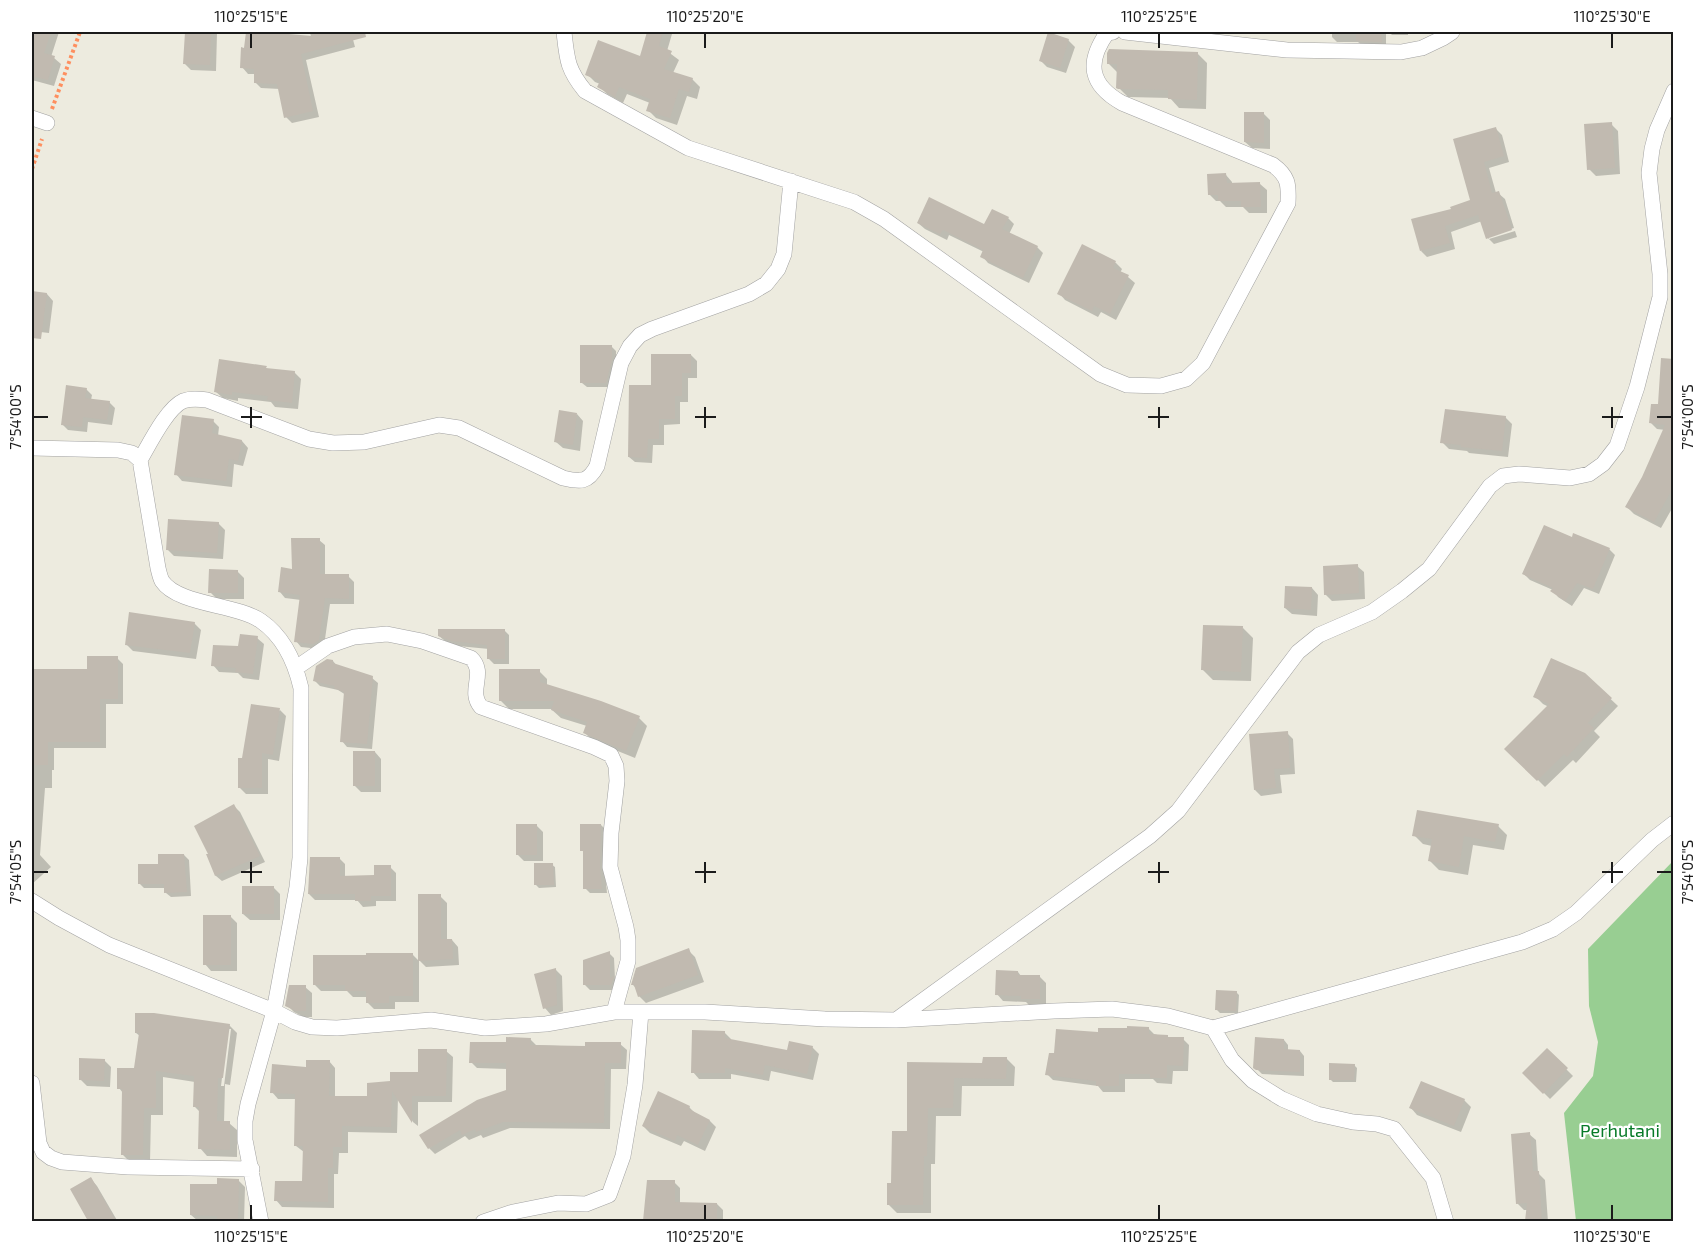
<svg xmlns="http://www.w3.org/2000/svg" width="1705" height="1253" font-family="'Exo 2',sans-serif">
  <rect width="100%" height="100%" fill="#edebdf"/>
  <path fill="#98ce92" d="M1673 861V1221H1576L1564 1113 1593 1076 1598 1042 1589 1006 1588 949Z"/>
  <path fill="#0003" fill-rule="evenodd" d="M32 32H59L51 57 54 58 61 64 54 86 32 80Z
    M186 32H215L217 33 216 71 191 70 185 64Z
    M247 32H273V34L311 37 310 32H351L355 47 306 60 319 117 292 123 286 117 280 89 261 88 255 82 256 74H248L242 67Z
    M649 32H669L672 34 667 51 679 60 673 73 692 79 700 87 697 99 687 96 677 125 656 118 648 110 650 103 627 94 623 103 607 94 599 86 600 84 595 82 587 74 641 58Z
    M1332 32H1386V47L1363 46 1358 42H1337L1332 37Z
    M1389 32H1408V35H1392Z
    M1068 40 1075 47 1066 73 1047 67 1040 60Z
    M1197 53 1207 63 1206 109 1179 108 1170 98 1128 97 1119 88 1118 73 1108 63Z
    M1263 113 1270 120V149L1252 148 1245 142Z
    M1611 124 1618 131 1620 174 1596 176 1589 169Z
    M1496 129 1502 135 1509 162 1489 168 1496 193H1498L1505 199 1514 228 1489 236V239L1515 231 1517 237 1494 244 1488 238 1482 221 1451 232 1455 249 1427 257 1421 251 1453 210 1472 201 1455 140Z
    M1226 175 1232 182V184H1260L1267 190V213H1249L1243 207H1226L1220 201H1216L1209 194Z
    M1008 218 1014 224 1009 234 1037 247 1043 253 1029 283 988 263 982 256 984 252 949 235 947 240 925 229 918 223 985 226Z
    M1082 246 1116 263 1122 269 1120 273 1128 277 1135 283 1116 320 1101 312 1098 317 1065 300 1059 293Z
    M32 293 47 294 53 301 49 333 32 331Z
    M611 346 616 351V365L611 387H587L582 383Z
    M691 355 697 361V378H688V402H680V424L664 425V445H653L652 463 635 462 629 457 652 387Z
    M266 368 268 370 294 372 301 379 298 409 275 407 271 402 238 398V401L223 398 216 392Z
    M86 389 92 395 91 400 109 402 115 408 112 425 88 422 87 432 68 430 62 424Z
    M1659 406 1674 431 1657 429 1651 423Z
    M577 414 583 421 580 451 563 448 556 442Z
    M1505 417 1512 424 1508 457 1469 453 1467 451 1449 449 1442 442Z
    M213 421 219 427 218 436 242 441 248 448 243 466 234 464 232 487 182 481 176 474Z
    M1674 447V505L1661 528 1634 514 1627 507Z
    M218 523 225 530 223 559 174 556 168 550Z
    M1573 539 1609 549 1615 555 1599 594 1584 588 1572 606 1558 597 1553 590 1530 580 1524 574Z
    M319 540 325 545V576H348L354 582V604H330L324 646 320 649 301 647 296 641 301 600 285 598 280 592Z
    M1357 566 1364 572 1365 599 1332 601 1325 594Z
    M237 571 244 578V599H217L210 592Z
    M1312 588 1318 595 1317 616 1292 614 1285 608Z
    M194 623 201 630 196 659 133 651 126 644Z
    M1243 628 1253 638 1251 681 1213 680 1202 669Z
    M504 630 509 635V664H494L489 659V649L458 646 445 641 439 636Z
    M257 638 264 644 259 680 243 678 238 673 219 672 213 665Z
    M117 658 123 664V704H106V748H54V770H52V788H45L40 855 51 867 32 884V671H88Z
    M333 661 337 666 372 678 378 683 372 749 347 747 342 741 346 695 338 690 320 686 314 680Z
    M539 671 547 679V686L639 718 647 726 635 758 593 741 584 732 587 726 561 718 551 709H509L501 701Z
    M1584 674 1618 706 1594 731 1600 737 1576 763 1573 760 1545 787 1507 749 1549 707 1543 704 1535 696Z
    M280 710 286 716 279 761 268 759V794H246L239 787 243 759Z
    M1287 733 1293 739 1295 774 1280 775 1282 793 1261 796 1255 790Z
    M375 752 381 759V792H361L354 785Z
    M234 806 240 812 265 862 222 881 216 876 208 855Z
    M536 825 543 832V861H524L517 854Z
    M601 825 606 830 605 873 607 893H590L585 888V854L582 850Z
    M1498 826 1507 835 1504 850 1473 845 1468 875 1439 870 1430 861 1432 846 1423 844 1414 835Z
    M184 855 189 860 191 896 171 897 166 893V888H144L139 883 159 866Z
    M339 858 345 864V877L376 876 390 867 396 873V901H376V906L363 907 357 900H315L309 894Z
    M552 865 555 867 556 887 539 888 536 885Z
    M274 888 280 894V920H250L243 914Z
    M419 896H440L447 903V940H452L458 947 459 965 426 967 419 960V1002H395V1009H374L367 1002V997H353L347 991H321L315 985 413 955 419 961Z
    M230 916 237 923V971H211L205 964Z
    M688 950 695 957 704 982 646 1003 639 996 636 988 633 985Z
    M609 953 614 958 615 979 618 983 616 990H590L585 985Z
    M556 970 562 976 563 1011 551 1015 545 1008Z
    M1018 972 1021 976 1040 977 1046 983V1005H1029L1026 1002 1003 1001 997 994Z
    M305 987 312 993V1017H304L294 1012 287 1005Z
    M1236 992 1239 995 1238 1013H1220L1217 1010Z
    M229 1025 237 1033 230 1085 225 1084 224 1123H229L237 1130V1157L207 1156 200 1148V1112L195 1107V1082L163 1077V1115H151L150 1162H130L122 1154 123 1093 119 1088 135 1070 140 1036 136 1033ZM228 1029H231L224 1086H221Z
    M1148 1028 1154 1034 1169 1038 1183 1039 1189 1045 1188 1071H1173L1172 1084 1157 1083 1153 1079H1125V1092H1103L1098 1086 1053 1080 1047 1074 1055 1055 1099 1034Z
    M724 1032 731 1039V1041L788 1051 812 1047 819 1054 813 1080 771 1071 769 1081 731 1074V1079H699L693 1072Z
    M530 1039 536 1045 586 1047 620 1044 627 1050 626 1069H611L610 1129 510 1128 483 1138 481 1135 469 1140 465 1136 435 1154 429 1148 507 1091V1069L477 1068 471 1062 507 1043Z
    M1284 1040 1288 1045V1051H1300L1304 1056V1076L1262 1074 1255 1067Z
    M1547 1050 1573 1076 1550 1099 1524 1073Z
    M446 1051 453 1057 452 1102H418V1126L413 1122 398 1097 397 1133 348 1132V1153H339L338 1174H334V1208L282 1207 276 1200 303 1183 304 1152 296 1146V1099H278L272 1092 307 1068 329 1061 335 1068V1097L369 1098 391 1082 420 1074Z
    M1006 1058 1015 1067 1014 1086H962L961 1116H936L935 1164H931V1213H897L888 1204 908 1133 909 1063 984 1064Z
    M104 1060 111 1067 110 1087 87 1086 81 1080Z
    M1354 1065 1357 1068 1356 1082H1333L1330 1079Z
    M1464 1100 1471 1107 1461 1132 1417 1115 1411 1108Z
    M689 1107 696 1114 710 1121 716 1127 705 1151 684 1141 681 1146 650 1133 643 1126Z
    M1529 1134 1536 1140 1538 1173 1545 1180 1548 1222H1526L1528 1210H1524L1517 1203Z
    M91 1179 97 1186 118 1222H89L72 1190Z
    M238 1180 245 1187 244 1222 198 1221 191 1215 219 1186Z
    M648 1181 674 1182 680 1188V1204H717L723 1210V1222H644Z"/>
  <path fill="#c1bab0" d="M32 32H51L44 53 55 56 48 80 35 77 34 81 32 80Z
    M185 32H211L210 65 183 64Z
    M246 32H266L312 36 311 32H365L366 37 301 54 313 111 284 118 277 84 254 83V69L240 68 241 47 244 48Z
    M647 32H663L659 46 672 51 664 69 693 78 689 92 679 89 670 118 646 111 650 99 619 87 615 97 597 87 600 81 585 75 598 40 640 56Z
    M1048 32 1069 39 1060 68 1039 61Z
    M1356 32H1381L1382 42 1356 41Z
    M1109 49 1198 52 1197 100 1168 99V90L1118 89 1116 88 1117 64H1107V53Z
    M1244 112H1264V143L1244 142Z
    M1612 122 1615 168 1587 170 1584 124Z
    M1496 127 1504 156 1484 162 1492 193 1499 191 1512 230 1486 239 1478 215 1445 226 1450 243 1420 251 1411 219 1451 209 1450 207 1470 200 1453 139Z
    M1226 173 1227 183 1260 182 1261 207H1241V201H1218V195H1208L1207 174Z
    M929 197 984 224 992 209 1009 217 1002 229 1038 246 1023 278 980 257 983 250 943 230 940 234 917 223Z
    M1082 244 1116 261 1113 268 1129 275 1110 314 1094 306 1092 311 1057 294Z
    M32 291 47 293 41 339 32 338Z
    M580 345H612V360L606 383H580Z
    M651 354H691V373H682V396H675V419H659V439H648L647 458 628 457 629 385H651Z
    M1661 358 1674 359V486L1654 522 1625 507 1642 477 1665 425 1649 423 1651 404H1658Z
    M219 359 267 366 266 368 295 371 292 403 267 400 268 396 232 392V395L214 392Z
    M66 385 87 388 85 398 110 401 107 420 83 417 82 427 61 425Z
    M1445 409 1506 416 1502 451 1461 447V445L1440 443Z
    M559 410 577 413 573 445 554 442Z
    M182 415 214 419 212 433 242 440 238 461 229 459 226 481 174 475Z
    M168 519 219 522 217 553 166 550Z
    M1544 525 1572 537 1573 533 1610 548 1593 589 1577 583 1565 601 1550 591 1553 588 1522 574Z
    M291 538H320V574H349V599L325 598 319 640 313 644 294 642 300 595 278 592 281 567 292 569Z
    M1358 564 1359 593 1324 595 1323 566Z
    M209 569 238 570V593H208Z
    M1285 586 1312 587 1311 610 1284 608Z
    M129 612 195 622 190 653 125 645Z
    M1203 625 1243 626 1241 672 1201 670Z
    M438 629H505V659H487V645L452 641 438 636Z
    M240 634 258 636 253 674 235 672 236 668 211 666 213 645 238 646Z
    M87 656H118V699H100V742H48V765H32V669H87Z
    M1551 658 1585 673 1612 698 1588 723 1594 728 1567 757 1564 754 1537 781 1504 749 1549 704 1533 697Z
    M327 659 333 660V663L373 676 367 744 340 742 344 692 334 688 335 686 313 681 316 666Z
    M499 669H540V682L601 701 640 716 626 751 583 733 587 722 551 710 554 701H499Z
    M251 704 280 708 273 755 262 753V788H238V758H242Z
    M1288 731 1290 768 1274 769 1276 788 1254 790 1249 734Z
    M353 751H375V786H353Z
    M234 804 260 856 215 876 206 854H208L194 826Z
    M1417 810 1499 824 1495 842 1464 836 1459 867 1428 861 1432 839 1412 836Z
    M516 824H537V855H516Z
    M580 824H601L600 867 602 889H583V851H580Z
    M158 854H184L187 892 164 893V884H138V864H158Z
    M310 857H340V876L374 875V865H391V896H371V901H355V894H308Z
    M534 863H553L554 885H534Z
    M242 886H274V914H242Z
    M418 894H441V939H452L453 959 418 961Z
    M203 915H231V965H203Z
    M689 948 698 975 638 997 634 985H631L636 968Z
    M610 951V978L614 976 611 985H583V960Z
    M366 953H413V996H389V1003H366V991H345V985H313V955H366Z
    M556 968 557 1005 543 1009 534 974Z
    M996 970 1018 971V975H1040V999H1021V996L995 995Z
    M289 985H306V1011H296L285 1006Z
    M1216 990 1237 991 1236 1011 1215 1010Z
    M135 1013H154L230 1024 223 1078H218L217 1121H230V1150L198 1149 199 1107H193L194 1076 156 1071V1108H144L143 1155H121L122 1089H117V1068H134L139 1033H135Z
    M1127 1026 1149 1027V1034L1168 1035V1037H1184L1183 1066 1167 1065V1078H1150V1074H1119V1086H1096V1081L1045 1075 1049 1053H1054L1056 1029 1098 1032V1028H1127Z
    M692 1030 725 1031V1038L787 1050 789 1041 813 1046 807 1074 765 1065 763 1075 725 1068V1073H691Z
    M506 1037 531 1038 530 1045 585 1046V1042H621V1063H605L604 1123 503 1122 476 1132 475 1129 462 1135 460 1130 428 1149 419 1135 477 1100 506 1090V1063H469L470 1042H506Z
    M1255 1037 1284 1039V1049L1300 1050V1072L1256 1070 1253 1068Z
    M1547 1048 1568 1068 1543 1094 1522 1073Z
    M418 1049H447L446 1096H412V1123L392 1091 391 1127 342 1126V1147H333V1168H328V1202L274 1201 275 1181H302L303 1146H294L295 1094 270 1093 272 1064 306 1067V1060H330L329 1096H367V1083L390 1081V1072H418Z
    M983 1057H1007L1006 1079 954 1078 953 1108H928L927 1156H924L923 1205H887V1183H891L892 1131H907V1062L982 1063Z
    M79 1058 105 1059 104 1081 79 1080Z
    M1329 1063 1355 1064 1354 1080H1329Z
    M1421 1081 1465 1099 1454 1126 1409 1108Z
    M658 1091 690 1106 689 1109 710 1120 698 1145 677 1135 675 1141 642 1126Z
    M1530 1132 1533 1171H1539L1542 1221H1525L1527 1203 1516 1204 1511 1134Z
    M91 1177 116 1221H88L70 1189Z
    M217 1178 239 1179 238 1221H217V1216L190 1215V1184H217Z
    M647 1180H675V1202L717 1203V1221H643Z"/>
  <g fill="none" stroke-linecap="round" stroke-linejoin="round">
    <g stroke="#a2a2a2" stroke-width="16">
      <path id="minor" d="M564 32C567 59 567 69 585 91L688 148 854 202 884 219 1100 374 1127 385 1161 386 1186 379 1203 363 1288 203C1289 184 1288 176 1273 165L1122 103C1090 85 1086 63 1107 33L1113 32
        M1125 32 1287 50 1401 52 1422 48 1443 38 1452 32
        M32 118 47 123
        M32 448 118 450 132 453 140 460 158 568C159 572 160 577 162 581 178 605 236 604 261 621 284 637 295 662 301 688L300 858 297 887 274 1011 248 1104 245 1121V1140L261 1222
        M140 460C149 445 167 408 183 401 191 398 199 399 207 400L309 439 333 443 364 442 439 425 459 428 563 478C580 482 588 483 597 466L621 363 630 346 640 335 652 329 749 294 766 284 778 269 784 254 791 181
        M296 668 328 646 354 637 387 634 422 641 471 658C487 673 467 691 481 707L594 747 611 755 616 766 617 781 611 833 610 867 626 927 628 940V961L614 1012
        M32 901 59 918 109 945 274 1011 295 1022 312 1027 337 1028 431 1020 485 1028 546 1024 614 1012H705L825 1019 896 1020 1054 1011 1112 1009 1168 1016 1213 1028 1232 1060 1253 1081 1282 1099 1317 1114 1353 1122 1377 1124 1394 1129 1433 1178 1446 1222
        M896 1020 1150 836 1178 811 1298 652 1319 635 1372 612 1402 591 1429 569 1490 486 1503 476 1519 474 1570 478 1589 474 1603 464 1617 446 1637 387 1660 297V274L1649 173 1652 149 1657 130 1674 91
        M1213 1028 1522 942 1553 929 1576 913 1652 840 1674 823
        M32 1083 39 1143 43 1152 51 1158 62 1162 128 1167 252 1169
        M483 1222 513 1212 558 1203 586 1204 609 1195 623 1156 635 1085 641 1012"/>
    </g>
    <path stroke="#fe8f5f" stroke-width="4" stroke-dasharray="3 3" stroke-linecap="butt" d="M52 109 80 32
      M32 169 42 139"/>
    <use href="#minor" stroke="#fff" stroke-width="15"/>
  </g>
  <path fill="none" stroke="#1b1b1b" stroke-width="2" d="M251 33V48M705 33V48M1159 33V48M1612 33V48M251 407V428M705 407V428M1159 407V428M1612 407V428M33 417H48M241 417H262M695 417H716M1148 417H1169M1602 417H1623M1657 417H1672M251 862V883M705 862V883M1159 862V883M1612 862V883M33 872H48M241 872H262M695 872H716M1148 872H1169M1602 872H1623M1657 872H1672M251 1205V1220M705 1205V1220M1159 1205V1220M1612 1205V1220"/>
  <g text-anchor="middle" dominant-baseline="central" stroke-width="4.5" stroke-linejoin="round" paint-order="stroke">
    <g font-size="18" fill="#077a28" stroke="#fff">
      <text x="1620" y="1130">Perhutani</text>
    </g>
  </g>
  <rect width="1705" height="1253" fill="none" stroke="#ffffff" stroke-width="66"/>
  <rect x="33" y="33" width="1639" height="1187" fill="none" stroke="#1b1b1b" stroke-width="2"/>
  <g font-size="15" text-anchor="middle" fill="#1b1b1b">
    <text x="251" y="22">110°25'15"E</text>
    <text x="705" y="22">110°25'20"E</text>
    <text x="1159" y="22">110°25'25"E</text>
    <text x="1612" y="22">110°25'30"E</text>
    <text transform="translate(16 417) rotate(-90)" y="5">7°54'00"S</text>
    <text transform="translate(1688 417) rotate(-90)" y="5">7°54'00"S</text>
    <text transform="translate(16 872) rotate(-90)" y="5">7°54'05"S</text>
    <text transform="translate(1688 872) rotate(-90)" y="5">7°54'05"S</text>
    <text x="251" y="1242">110°25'15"E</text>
    <text x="705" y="1242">110°25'20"E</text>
    <text x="1159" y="1242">110°25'25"E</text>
    <text x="1612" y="1242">110°25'30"E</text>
  </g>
</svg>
